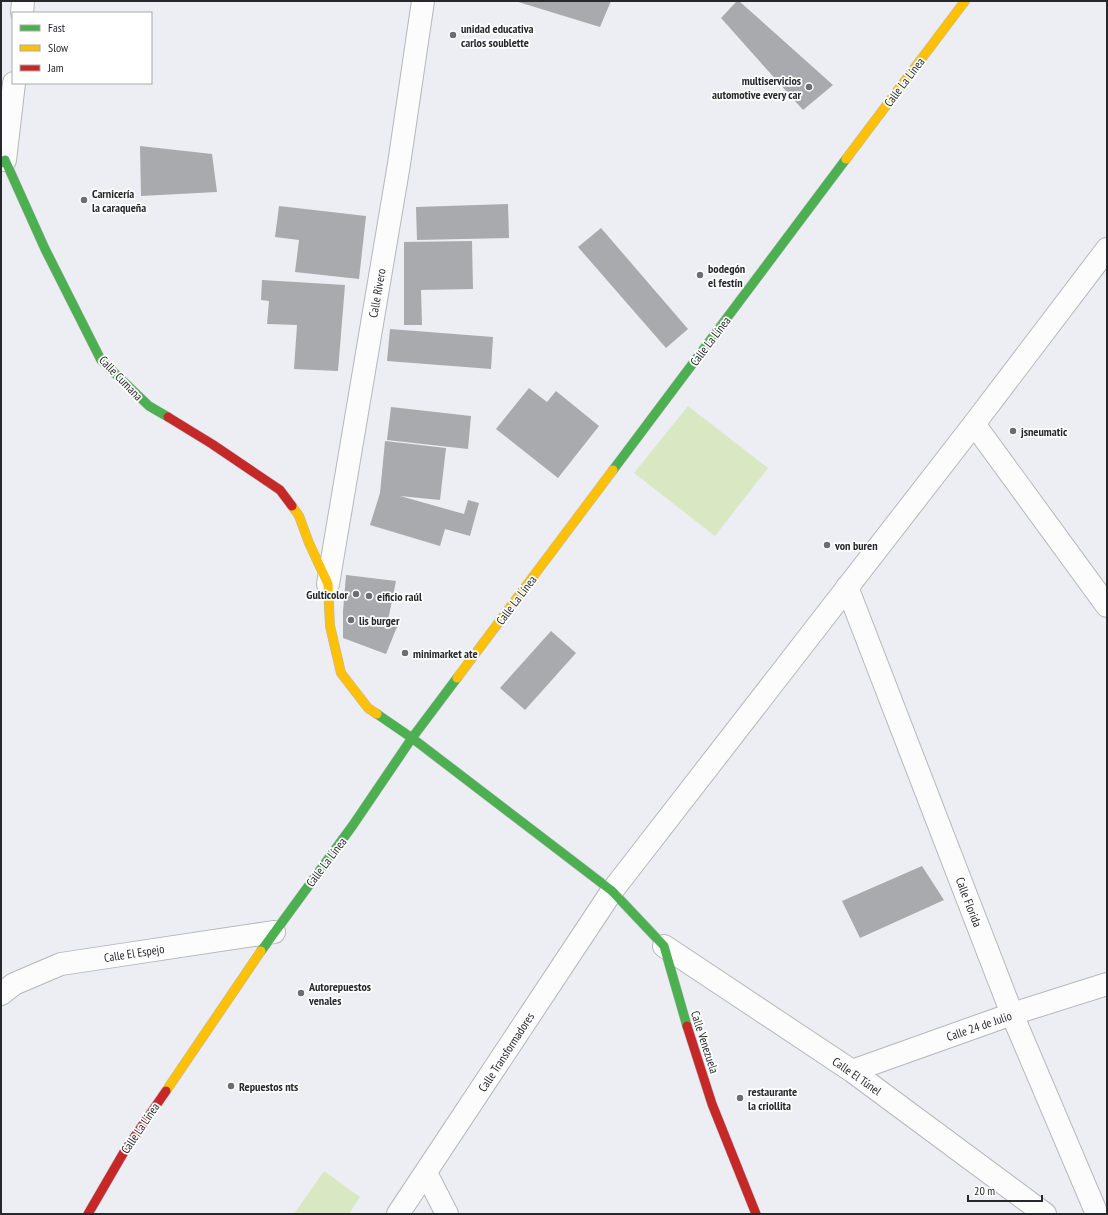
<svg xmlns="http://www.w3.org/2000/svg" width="1108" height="1215" font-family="'PT Sans Narrow',sans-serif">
  <rect width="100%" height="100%" fill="#eceef4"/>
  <path fill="#dae7c3" d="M688 406 768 468 715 536 634 473Z
    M324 1171 360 1197 349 1214H294Z"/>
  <path fill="#a8aaae" d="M515 1H611L600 27Z
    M737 1H739L833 85 803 110 721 18Z
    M140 146 212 154 217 192 141 196Z
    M508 204 509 238 417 240 416 207Z
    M279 206 366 216 359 279 295 272 299 240 275 237Z
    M601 228 688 329 666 348 578 247Z
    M472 241 473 289 421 290 422 325H404V242Z
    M262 280 345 285 338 371 294 369 297 325 267 324 269 301 261 300Z
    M390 329 493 337 491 369 387 361Z
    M529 388 547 402 556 391 599 426 558 478 496 429Z
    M391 407 471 416 468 449 387 440Z
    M385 441 446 448 440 500 400 496 464 514 468 500 479 503 470 536 445 529 440 546 370 525 380 493Z
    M346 575 396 581 388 620 399 622 386 654 343 638V611Z
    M551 631 576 653 525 710 500 688Z
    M922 866 944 900 860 938 842 901Z"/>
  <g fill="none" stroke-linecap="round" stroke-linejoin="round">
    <g stroke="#b6b7bb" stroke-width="24">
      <path id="street" d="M22 13 23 1
        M5 160 14 83
        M974 424 1107 606
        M328 584 399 164 423 1
        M847 587 1012 1014 1097 1214
        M664 946 852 1071 1045 1214
        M1 994 14 984 61 964 274 932
        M852 1071 1012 1014 1107 984
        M426 1173 447 1214
        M398 1214 612 891 974 424 1107 249"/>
    </g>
    <g stroke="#b6b7bb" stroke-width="10">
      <path id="fast" d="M1 163 5 160 45 249 101 360 149 406 168 417
        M613 470 846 159
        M377 714 412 738 612 891 664 946 687 1026
        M261 951 353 825 412 738 457 678"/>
    </g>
    <g stroke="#b6b7bb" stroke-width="10">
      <path id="slow" d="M846 159 965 1
        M292 506 299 516 309 543 328 584 330 626 341 673 368 708 377 714
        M457 678 613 470
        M166 1091 261 951"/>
    </g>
    <g stroke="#b6b7bb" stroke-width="10">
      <path id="jam" d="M168 417 212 444 280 490 292 506
        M687 1026 712 1104 756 1214
        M88 1214 124 1152 166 1091"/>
    </g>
    <use href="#street" stroke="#fcfcfd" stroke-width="22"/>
    <use href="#fast" stroke="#4caf50" stroke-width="9"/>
    <use href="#slow" stroke="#ffc107" stroke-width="9"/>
    <use href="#jam" stroke="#c62828" stroke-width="9"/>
  </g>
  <g fill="#6c6d72" stroke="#fff" stroke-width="1.5">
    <circle cx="453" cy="35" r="4"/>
    <circle cx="809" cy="87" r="4"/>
    <circle cx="84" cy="200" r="4"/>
    <circle cx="700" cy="275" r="4"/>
    <circle cx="1013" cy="431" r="4"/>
    <circle cx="827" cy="545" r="4"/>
    <circle cx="356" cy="594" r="4"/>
    <circle cx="369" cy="596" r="4"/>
    <circle cx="351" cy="620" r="4"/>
    <circle cx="405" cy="653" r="4"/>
    <circle cx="301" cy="993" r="4"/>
    <circle cx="231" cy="1086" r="4"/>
    <circle cx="740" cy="1098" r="4"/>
  </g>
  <g text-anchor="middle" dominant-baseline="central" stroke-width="3.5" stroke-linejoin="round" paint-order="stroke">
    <g font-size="12" font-weight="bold" fill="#27282c" stroke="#fff" text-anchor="start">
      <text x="461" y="28">unidad educativa<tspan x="461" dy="14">carlos soublette</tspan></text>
      <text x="801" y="80" text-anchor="end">multiservicios<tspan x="801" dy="14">automotive every car</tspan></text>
      <text x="92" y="193">Carnicería<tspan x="92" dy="14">la caraqueña</tspan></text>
      <text x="708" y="268">bodegón<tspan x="708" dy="14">el festín</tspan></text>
      <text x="1021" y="431">jsneumatic</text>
      <text x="835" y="545">von buren</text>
      <text x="348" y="594" text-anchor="end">Gulticolor</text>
      <text x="377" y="596">eificio raúl</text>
      <text x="359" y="620">lis burger</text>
      <text x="413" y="653">minimarket ate</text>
      <text x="309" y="986">Autorepuestos<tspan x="309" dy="14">venales</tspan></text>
      <text x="239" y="1086">Repuestos nts</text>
      <text x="748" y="1091">restaurante<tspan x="748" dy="14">la criollita</tspan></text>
    </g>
    <g font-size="12" fill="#27282c" stroke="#fff">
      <text transform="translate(904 82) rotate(-53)">Calle La Línea</text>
      <text transform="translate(377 293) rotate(-80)">Calle Rivero</text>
      <text transform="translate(710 341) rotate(-53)">Calle La Línea</text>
      <text transform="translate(121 378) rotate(46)">Calle Cumana</text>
      <text transform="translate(516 600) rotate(-53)">Calle La Línea</text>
      <text transform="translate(326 862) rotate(-53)">Calle La Línea</text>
      <text transform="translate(969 902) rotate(69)">Calle Florida</text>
      <text transform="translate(134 953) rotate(-9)">Calle El Espejo</text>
      <text transform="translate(979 1026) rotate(-19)">Calle 24 de Julio</text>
      <text transform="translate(705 1042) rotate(72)">Calle Venezuela</text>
      <text transform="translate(506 1052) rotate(-57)">Calle Transformadores</text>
      <text transform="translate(857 1076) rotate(35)">Calle El Túnel</text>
      <text transform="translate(140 1128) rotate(-56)">Calle La Línea</text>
    </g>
  </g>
  <rect width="1108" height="1215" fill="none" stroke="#27282c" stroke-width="4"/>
  <rect x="12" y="12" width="140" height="72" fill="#ffffff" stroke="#a9a9ab"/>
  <rect x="20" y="25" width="20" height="6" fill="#4caf50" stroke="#a9a9ab"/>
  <text x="48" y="32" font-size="12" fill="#27282c">Fast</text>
  <rect x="20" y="45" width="20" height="6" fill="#ffc107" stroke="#a9a9ab"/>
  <text x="48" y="52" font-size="12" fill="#27282c">Slow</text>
  <rect x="20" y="65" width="20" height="6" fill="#c62828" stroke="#a9a9ab"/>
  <text x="48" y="72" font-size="12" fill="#27282c">Jam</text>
  <path d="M968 1195v6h74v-6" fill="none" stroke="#27282c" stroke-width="2"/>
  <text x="974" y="1195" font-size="12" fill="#27282c" stroke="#ffffff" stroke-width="3" paint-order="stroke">20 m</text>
</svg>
